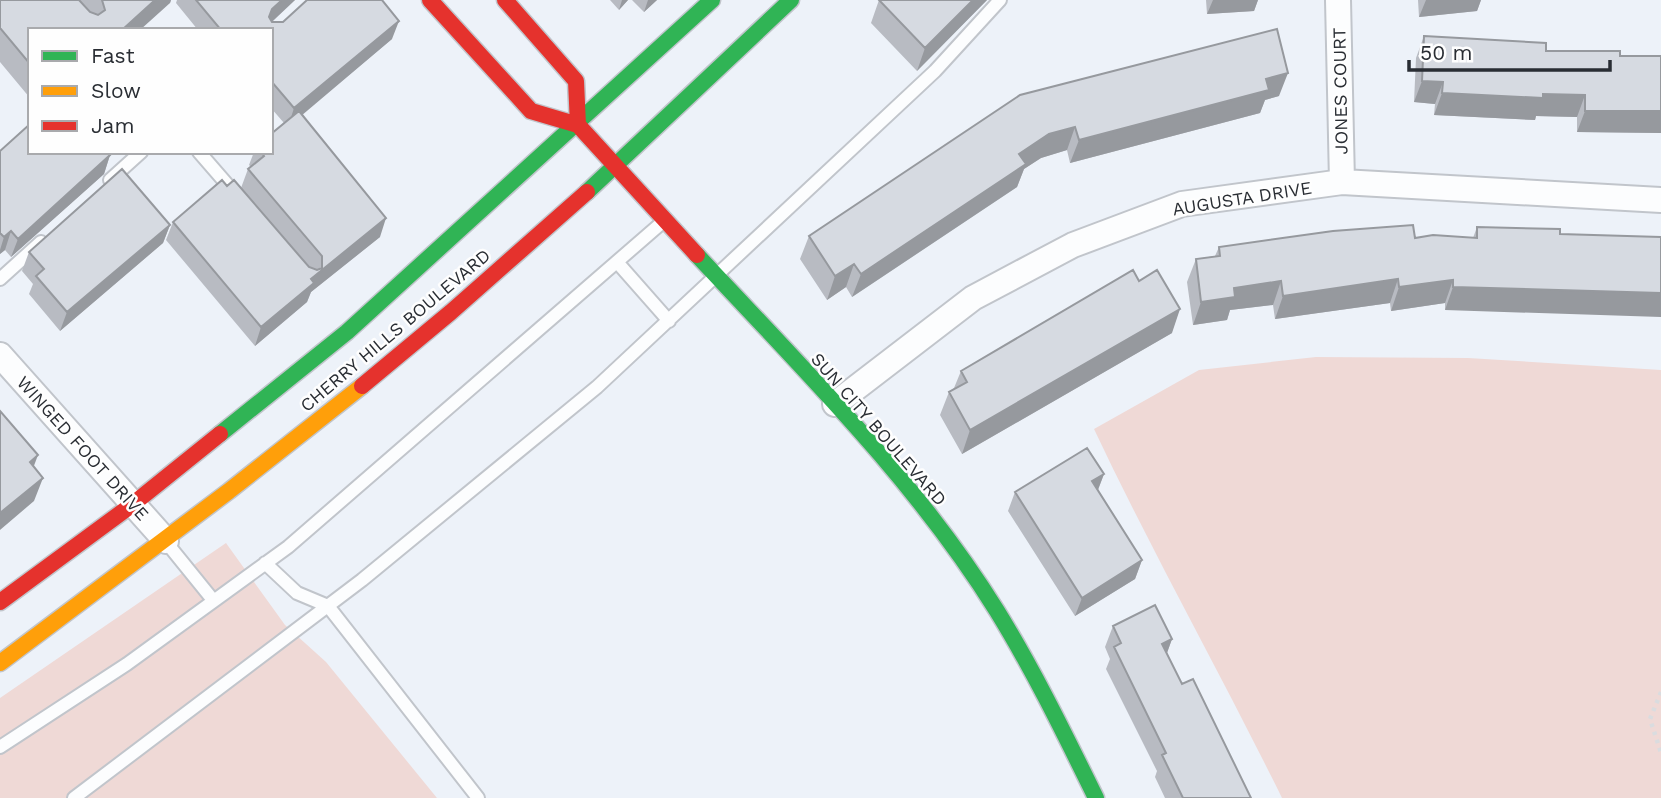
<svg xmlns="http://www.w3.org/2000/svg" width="1661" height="798" font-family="'Work Sans',sans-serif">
  <rect width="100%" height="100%" fill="#edf2f9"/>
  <path fill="#efd9d6" d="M1316 357 1468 358 1661 370V798H1282C1221 674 1153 554 1094 429L1199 370Z
    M226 543 285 625 326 662 437 798H0V698Z"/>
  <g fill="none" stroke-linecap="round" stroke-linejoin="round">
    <g stroke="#c1c5cb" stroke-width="16">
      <path id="lane" d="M199 152 238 197
        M110 180 141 152
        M617 262 669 321
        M0 279 41 242
        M166 542 213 600
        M265 563 297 593 328 606 478 798
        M0 747 127 664 288 547 665 220
        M74 798 362 580 597 387 935 71 1000 0"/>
    </g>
    <g stroke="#c1c5cb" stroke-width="28">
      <path id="street" d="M1338 0 1342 182
        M0 355 166 541
        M835 404 973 298 1073 245 1182 204 1342 182 1661 200"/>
    </g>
    <g stroke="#c1c5cb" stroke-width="19">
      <path id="fast" d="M587 192 791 0
        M697 255C802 368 915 479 997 611 1034 671 1065 735 1096 798
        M220 434 347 332 712 0"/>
    </g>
    <g stroke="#c1c5cb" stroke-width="19">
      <path id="slow" d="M0 663 229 491 362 386"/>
    </g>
    <g stroke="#c1c5cb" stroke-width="19">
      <path id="jam" d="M430 0 531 111 578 125 697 255
        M505 0 576 81 578 125
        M362 386 451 312 587 192
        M0 602 133 504 220 434"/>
    </g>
    <path stroke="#dadcdf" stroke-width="4.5" stroke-dasharray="3.5 5" stroke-linecap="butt" d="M1661 692 1650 719 1661 753"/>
    <use href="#lane" stroke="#fcfdfe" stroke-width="12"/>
    <use href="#street" stroke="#fcfdfe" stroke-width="24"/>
    <use href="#fast" stroke="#30b455" stroke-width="16"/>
    <use href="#slow" stroke="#ff9f0a" stroke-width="16"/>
    <use href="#jam" stroke="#e5322d" stroke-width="16"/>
  </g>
  <path fill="#b8bbc2" d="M0 0H171L170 3 30 30V98L0 62Z
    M177 0H295L272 22 392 39 302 114 380 237 311 292 307 302 255 346 166 240 173 222 227 186 241 188 248 169 251 167 249 165 254 152H271L284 123 271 108V30H198L176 3Z
    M610 0H628L619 10Z
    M632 0H657L644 12Z
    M879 0H987L917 71 871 23Z
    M1206 0H1258L1254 11 1207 14Z
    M1418 0H1481L1477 11 1419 17Z
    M1424 36 1546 51 1620 56H1661V133L1577 132V117L1536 116 1535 120 1434 115 1435 104 1414 102 1416 58Z
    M1020 95 1279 96 1265 100 1260 113 1070 163 1067 150 1041 158 1024 169 1017 187 852 297 846 287 827 300 800 259 809 236Z
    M0 151 110 155 104 174 11 257 5 250 0 254Z
    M170 225 163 243 60 331 29 294 33 284 22 271 29 252Z
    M1477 227 1560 229 1445 310V303L1391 311 1390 303 1275 319 1273 305 1230 310 1227 320 1193 325 1187 282 1196 259 1215 256 1219 247 1415 238H1473Z
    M1139 281 1172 333 962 454 940 415 949 392 954 388 961 371Z
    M1104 474 1098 490 1142 560 1135 579 1075 616 1008 511 1015 492Z
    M1113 626 1172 639 1167 653 1182 684 1251 798H1165L1155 777 1157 771 1106 669 1110 659 1105 647Z"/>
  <path fill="#96999e" d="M155 0H171L170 3 140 30H122Z
    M282 0H295L265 28 272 9Z
    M622 0H628L619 10Z
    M648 0H657L644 12Z
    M973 0H987L917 71 925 48Z
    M1213 0H1258L1254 11 1207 14Z
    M1426 0H1481L1477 11 1419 17Z
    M399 21 392 39 288 127 294 108Z
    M1288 73 1279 96 1265 100 1260 113 1070 163 1079 140 1266 79Z
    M1422 81 1443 82 1435 104 1414 102Z
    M1442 93 1543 94 1585 95 1577 117 1536 116 1535 120 1434 115Z
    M1585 111H1661V133L1577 132Z
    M1075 127 1067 150 1041 158 1024 169 1017 187 852 297 861 274 1019 154 1049 134Z
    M110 155 104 174 11 257 18 239Z
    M386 218 380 237 311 292 307 302 255 346 261 327 311 279Z
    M170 225 163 243 60 331 67 312Z
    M11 231 5 250 0 254V250L4 237Z
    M854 264 846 287 827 300 835 276Z
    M1398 279 1390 303 1275 319 1283 296Z
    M1453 280 1445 303 1391 311 1399 287Z
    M1281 281 1273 305 1230 310 1227 320 1193 325 1201 302 1234 288Z
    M1453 287 1661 293V317L1445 310Z
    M1180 309 1172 333 962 454 970 430Z
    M38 455 29 479 30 462Z
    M1104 474 1097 492 1092 481Z
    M43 478 34 501 0 530V513Z
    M1142 560 1135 579 1075 616 1082 598Z
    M1172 639 1164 661 1162 644Z"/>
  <path fill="#d6dae1" stroke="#96999e" stroke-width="2" d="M0 0H79L90 12 98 15 105 10 102 0H155L122 30H30V64L0 28Z
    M196 0H282L272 9 269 17 272 22H283L307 0H382L399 21 294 108 271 81V30H221Z
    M879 0H973L925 48Z
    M1277 29 1288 73 1266 79 1269 90 1079 140 1075 127 1049 134 1019 154 1026 164 861 274 854 264 835 276 809 236 1020 95Z
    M1424 36 1546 43V51H1620V56H1661V111H1585V95L1543 94V98L1442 93 1443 82 1422 81Z
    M299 111 386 218 311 279 314 283 261 327 173 222 222 180 227 186 234 180 309 267 317 270 322 268V256L248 169 264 156 261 152H271V134Z
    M30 124V152H108L110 155 18 239 11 231 4 237 0 233V151Z
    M122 169 170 225 67 312 36 276 44 269 29 252Z
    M1413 225 1415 238 1433 235 1477 238V227L1560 229V234L1661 237V293L1453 287V280L1399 287 1398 279 1283 296 1281 281 1234 288 1235 297 1201 302 1196 259 1220 256 1219 247 1333 231Z
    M1133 270 1139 281 1157 270 1180 309 970 430 949 392 967 382 961 371Z
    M0 411 38 455 30 462 43 478 0 513Z
    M1087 448 1104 474 1092 481 1142 560 1082 598 1015 492Z
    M1155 605 1172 639 1162 644 1182 684 1193 679 1251 798H1183L1162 755 1166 753 1114 647 1121 643 1113 626Z"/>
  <g text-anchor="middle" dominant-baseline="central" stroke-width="5" stroke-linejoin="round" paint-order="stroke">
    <g font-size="18" fill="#292d33" stroke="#fefefe">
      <text transform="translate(1340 91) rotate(-91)">JONES COURT</text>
      <text transform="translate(1242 198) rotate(-9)">AUGUSTA DRIVE</text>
      <text transform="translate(395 330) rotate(-40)">CHERRY HILLS BOULEVARD</text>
      <text transform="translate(879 429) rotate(49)">SUN CITY BOULEVARD</text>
      <text transform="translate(83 448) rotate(48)">WINGED FOOT DRIVE</text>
    </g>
  </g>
  <rect x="28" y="28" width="245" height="126" fill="#fefefe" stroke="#a9aaad" stroke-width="2"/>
  <rect x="42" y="51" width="35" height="10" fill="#30b455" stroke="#a9aaad" stroke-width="2"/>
  <text x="91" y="63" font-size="21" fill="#292d33">Fast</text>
  <rect x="42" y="86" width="35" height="10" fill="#ff9f0a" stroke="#a9aaad" stroke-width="2"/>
  <text x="91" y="98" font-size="21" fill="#292d33">Slow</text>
  <rect x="42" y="121" width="35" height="10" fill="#e5322d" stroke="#a9aaad" stroke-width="2"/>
  <text x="91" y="133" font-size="21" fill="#292d33">Jam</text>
  <path d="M1409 60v10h201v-10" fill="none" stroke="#292d33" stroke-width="3.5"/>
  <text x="1420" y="60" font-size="21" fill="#292d33" stroke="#fefefe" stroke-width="5" paint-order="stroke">50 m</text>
</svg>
